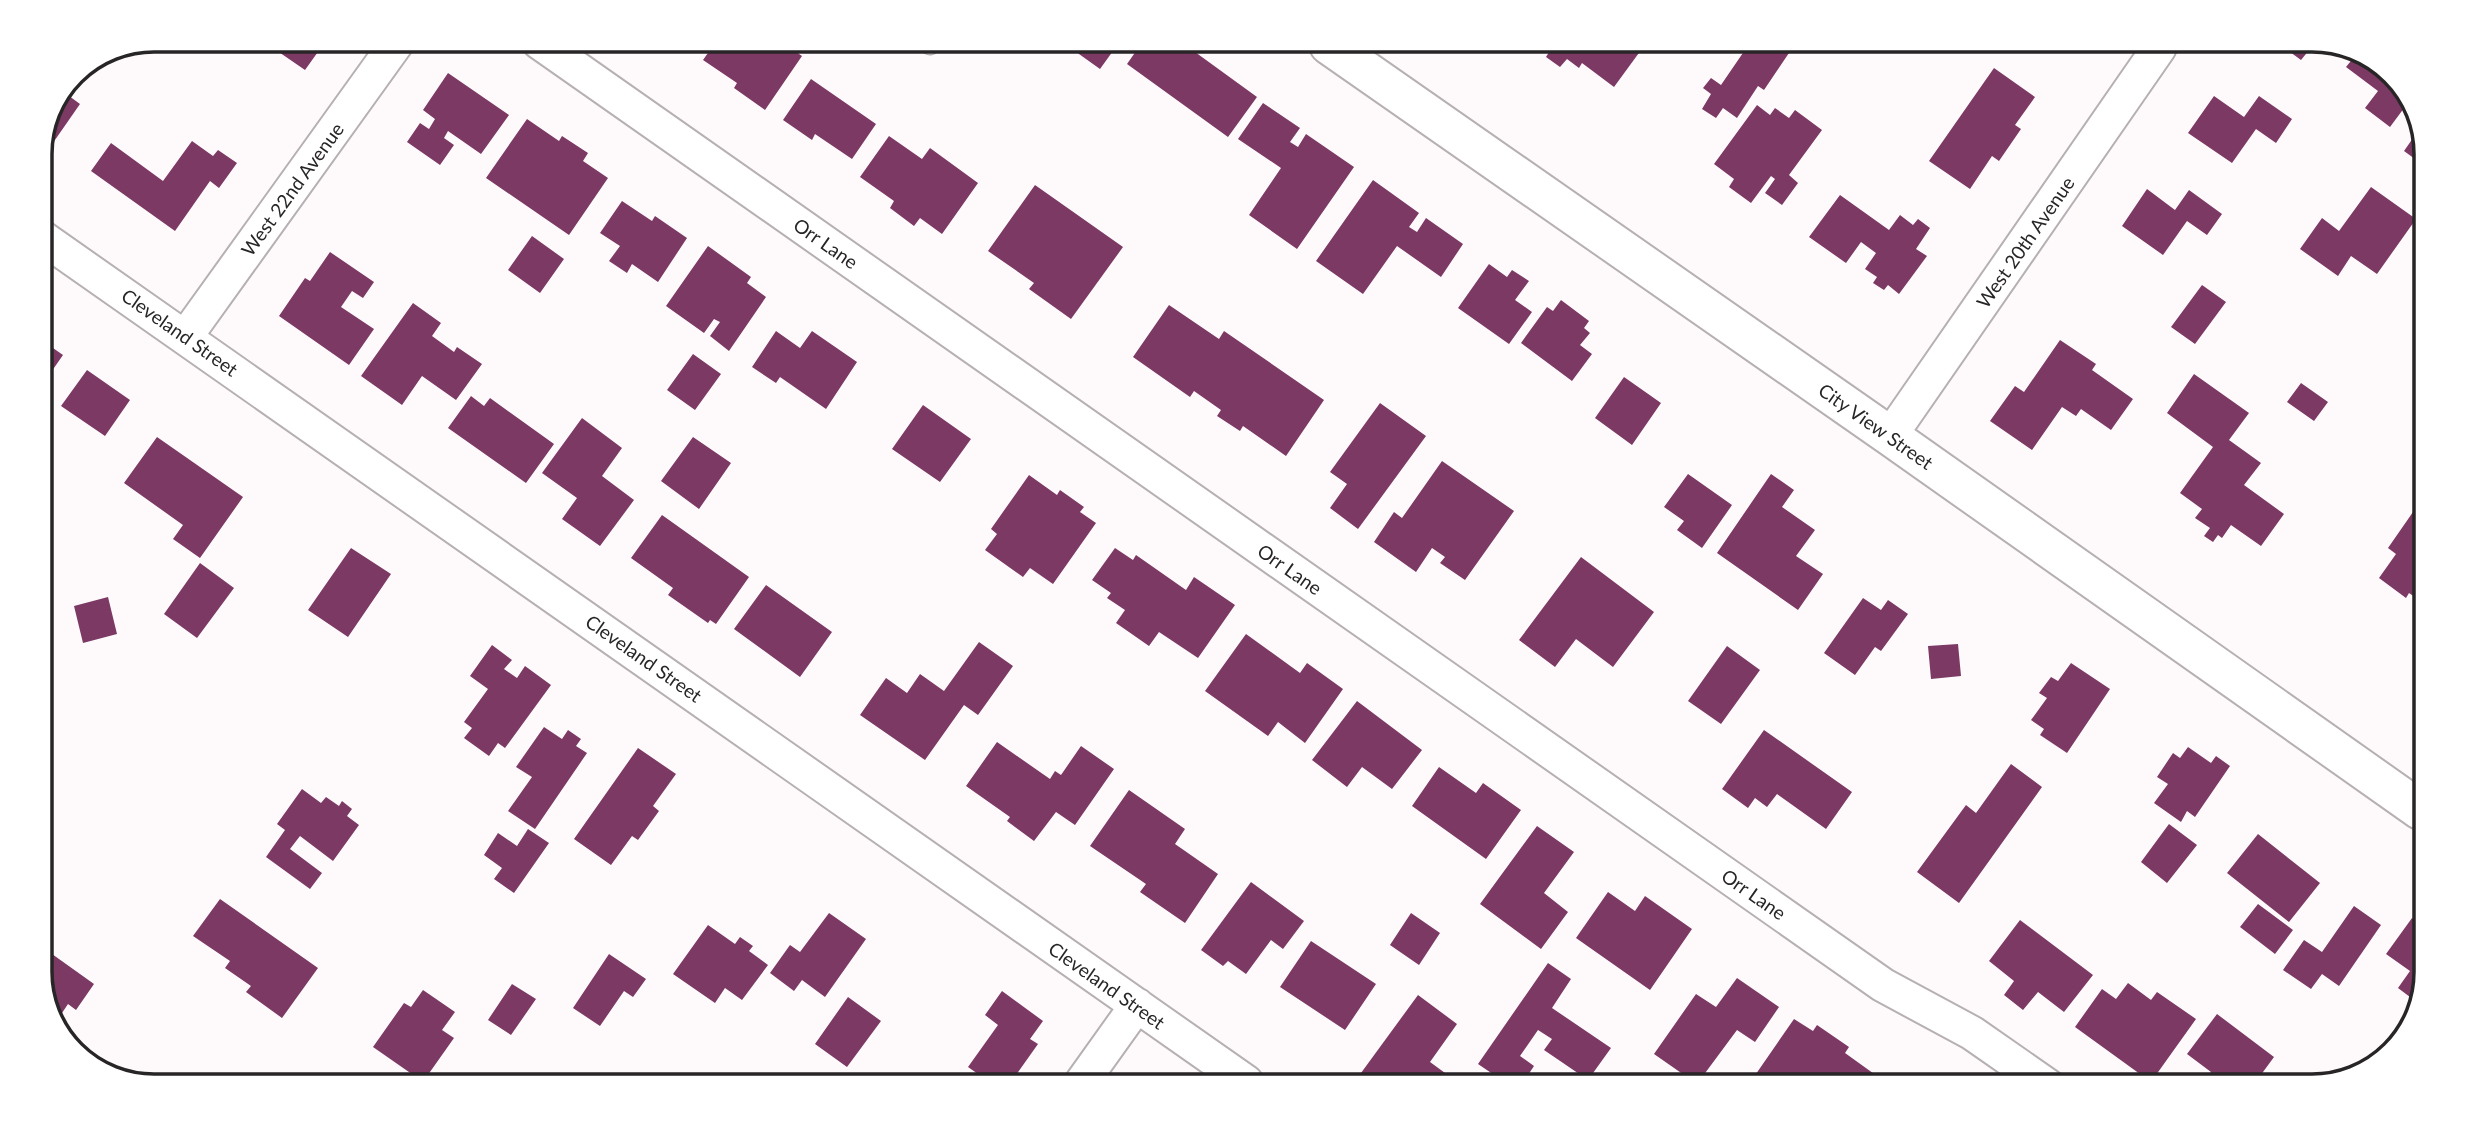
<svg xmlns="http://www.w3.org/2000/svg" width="2467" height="1127" font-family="Lato,sans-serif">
  <rect width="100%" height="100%" fill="#fefafc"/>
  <path fill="#7c3963" d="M278 41H311L320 49 305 70 273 48Z
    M715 43H758L756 44 769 53 776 43H783L802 56 765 110 734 88 737 83 703 60Z
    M1065 44H1118L1100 69Z
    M1141 44H1184L1257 97 1228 137 1127 64Z
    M1547 46H1644L1614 87 1582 63 1579 68 1567 59 1560 67 1546 57 1551 49Z
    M1747 47H1793L1764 90 1758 86 1737 118 1723 108 1716 118 1702 109 1711 94 1703 88 1711 78 1721 85Z
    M2286 49H2310L2301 60Z
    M2359 51 2407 91 2410 100 2390 127 2365 108 2378 91 2346 67Z
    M1994 68 2035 97 2015 125 2021 129 1999 161 1992 156 1970 189 1929 161Z
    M448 73 509 115 481 154 448 131 444 138 454 145 440 165 407 142 420 123 429 129 435 119 423 110Z
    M811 79 876 124 852 159 815 134 812 140 783 120Z
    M65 93 80 104 48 150 41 146Z
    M2214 96 2244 117 2259 96 2292 119 2276 143 2256 129 2232 163 2188 133Z
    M1263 103 1300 128 1290 142 1298 147 1306 134 1354 167 1297 249 1249 215 1281 168 1238 139Z
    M1757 105 1770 115 1775 108 1789 118 1795 110 1822 130 1789 175 1798 183 1782 205 1765 193 1775 179 1771 176 1751 203 1729 187 1734 179 1714 164Z
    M527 119 559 141 562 136 588 153 583 161 608 178 569 235 486 178Z
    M2420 128 2427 148 2426 167 2404 151Z
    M889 136 922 159 930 148 978 183 942 234 920 218 914 226 890 208 894 201 860 177Z
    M192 141 213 156 218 150 237 163 219 188 210 181 175 231 91 171 111 143 163 181Z
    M1373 180 1419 213 1409 227 1417 232 1426 218 1463 244 1441 277 1397 246 1363 294 1316 261Z
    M1035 185 1123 247 1071 319 1029 289 1034 283 988 251Z
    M2371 187 2416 219 2377 274 2351 256 2338 276 2300 249 2322 218 2339 231Z
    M2147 189 2175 210 2189 190 2222 214 2207 235 2187 221 2163 255 2122 226Z
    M1840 195 1889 230 1900 215 1913 225 1918 219 1930 228 1916 249 1927 256 1899 294 1888 285 1884 290 1873 283 1877 277 1865 269 1876 253 1861 242 1846 263 1809 237Z
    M622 201 652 221 655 216 687 238 658 282 632 264 627 273 609 261 620 246 600 233Z
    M532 236 564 259 540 293 508 270Z
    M708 246 751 277 747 283 766 297 729 351 710 336 720 322 714 319 704 333 666 306Z
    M330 252 374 282 363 298 352 291 341 307 374 329 349 365 279 316 305 278 310 281Z
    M1489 264 1507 277 1512 270 1529 281 1515 300 1532 312 1509 344 1458 308Z
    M2202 285 2226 302 2195 344 2171 327Z
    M1561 300 1589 321 1584 328 1590 333 1580 345 1592 354 1572 381 1521 343 1547 307 1553 311Z
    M413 303 441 323 432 336 454 352 457 347 482 364 456 400 422 376 402 405 361 376Z
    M1169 305 1219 339 1224 331 1324 400 1286 456 1243 426 1240 431 1217 416 1221 410 1194 391 1190 397 1133 357Z
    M776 331 800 348 812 331 857 362 826 409 780 377 776 383 752 367Z
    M40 339 63 355 40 388Z
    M2060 340 2096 364 2092 370 2133 399 2111 430 2081 409 2076 416 2062 407 2032 450 1990 421 2015 386 2024 392Z
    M693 354 721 374 695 410 667 390Z
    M87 370 130 400 105 436 61 406Z
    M2194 374 2249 413 2229 440 2261 463 2244 485 2284 514 2261 546 2231 525 2222 538 2218 535 2213 542 2204 536 2210 528 2195 518 2202 509 2180 493 2213 447 2167 413Z
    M1624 377 1661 403 1632 445 1595 418Z
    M2301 383 2328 402 2314 421 2287 402Z
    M471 396 484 406 490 398 554 444 526 483 448 428Z
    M1380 403 1426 436 1358 529 1330 508 1347 484 1330 472Z
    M923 405 971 439 940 482 892 449Z
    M582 418 622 448 602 476 634 500 600 546 562 519 577 498 542 473Z
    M157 437 243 497 200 558 173 539 183 525 124 483Z
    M693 437 731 463 699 509 661 481Z
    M1442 461 1514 511 1465 580 1440 563 1445 557 1432 548 1416 572 1374 542 1394 512 1402 518Z
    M1688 474 1732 505 1702 548 1677 530 1684 521 1664 507Z
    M1771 474 1794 490 1782 507 1815 530 1796 556 1823 574 1798 610 1717 553Z
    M1029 475 1057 495 1060 490 1084 507 1080 512 1096 523 1053 584 1030 568 1023 577 985 550 997 534 991 529Z
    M2413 512 2423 519 2422 602 2409 593 2406 598 2379 578 2396 554 2388 548Z
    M662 515 749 577 716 624 710 620 708 623 668 595 673 588 631 558Z
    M351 548 391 574 348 637 308 610Z
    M1115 548 1133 560 1136 555 1186 590 1194 577 1235 605 1198 658 1159 632 1149 646 1116 623 1125 610 1107 598 1111 593 1092 580Z
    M1581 557 1654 612 1613 667 1576 639 1555 667 1519 640Z
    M200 563 234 588 197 638 164 614Z
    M766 585 832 632 800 677 734 629Z
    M108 597 117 634 83 643 74 606Z
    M1863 598 1881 610 1888 600 1908 614 1881 651 1875 647 1855 675 1824 653Z
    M1246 634 1300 673 1307 663 1343 689 1305 743 1278 722 1268 736 1205 691Z
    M979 642 1013 666 978 715 964 705 925 760 860 715 886 678 907 693 920 674 944 691Z
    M1958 644 1961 676 1931 679 1928 646Z
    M492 645 512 660 504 669 517 678 525 666 551 685 505 748 498 743 489 756 464 738 472 728 464 722 488 689 470 676Z
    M1727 646 1760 670 1721 724 1688 701Z
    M2071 663 2110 689 2067 753 2040 735 2044 729 2031 720 2047 698 2039 693 2051 677 2058 681Z
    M1357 701 1422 750 1392 789 1362 767 1347 787 1312 760Z
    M544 727 562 739 568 730 581 739 576 746 587 753 535 829 508 811 532 777 516 767Z
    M1764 730 1852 792 1826 829 1777 794 1767 807 1755 798 1748 808 1722 789Z
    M997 742 1050 779 1055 771 1061 775 1081 746 1114 769 1075 825 1056 812 1034 841 1007 821 1010 817 966 786Z
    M2188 747 2211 763 2216 756 2230 766 2195 817 2187 811 2181 822 2154 803 2168 784 2157 777 2173 753 2180 758Z
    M638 748 676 774 653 806 659 811 638 840 632 836 611 865 574 839Z
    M2011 764 2042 787 1959 903 1917 872 1966 805 1976 813Z
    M1439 767 1476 793 1483 783 1521 810 1486 859 1412 806Z
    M302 789 321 803 326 797 339 806 342 801 352 809 347 816 359 825 333 861 300 836 290 849 322 873 310 889 266 857 285 830 277 824Z
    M1129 790 1185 829 1175 844 1218 874 1185 923 1140 892 1146 884 1090 846Z
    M2169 824 2197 845 2167 883 2141 862Z
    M1537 826 1574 852 1544 893 1568 912 1541 949 1480 904Z
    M528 829 549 843 514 893 494 879 502 868 484 855 498 833 517 846Z
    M2258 834 2320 883 2289 922 2227 873Z
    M1251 882 1304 921 1283 949 1271 940 1246 974 1228 961 1223 966 1201 950Z
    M1608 892 1635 911 1645 896 1692 929 1650 990 1576 938Z
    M220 899 318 968 282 1018 246 992 251 986 225 968 230 961 193 936Z
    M2258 904 2293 930 2275 954 2240 927Z
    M2354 906 2381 925 2339 986 2322 974 2311 989 2283 970 2304 940 2322 952Z
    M829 913 866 939 825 997 802 980 794 991 770 973 790 945 800 952Z
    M1411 913 1440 933 1419 965 1390 945Z
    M2412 918 2419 922 2418 1003 2398 988 2410 971 2386 954Z
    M2020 920 2093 975 2064 1012 2038 992 2023 1010 2004 995 2014 981 1989 961Z
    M708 925 735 944 740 937 753 946 749 951 768 965 742 1000 725 988 715 1003 673 974Z
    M1311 941 1376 984 1345 1030 1280 987Z
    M52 954 94 984 76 1010 68 1004 56 1022 41 980V970Z
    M609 954 646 979 633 997 624 991 600 1026 573 1008Z
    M1548 963 1571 979 1552 1008 1611 1048 1588 1080 1544 1050 1552 1039 1538 1030 1520 1056 1534 1066 1522 1084 1506 1083 1478 1064Z
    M1737 978 1779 1007 1755 1042 1737 1030 1697 1084 1654 1054 1696 994 1716 1007Z
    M2128 983 2151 1000 2157 992 2196 1019 2151 1082 2075 1027 2102 989 2116 999Z
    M512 984 536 999 511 1035 488 1020Z
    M423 990 455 1012 442 1030 454 1038 425 1079H419L373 1047 404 1003 411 1007Z
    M1002 991 1043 1021 1030 1039 1038 1044 1011 1082 988 1081 968 1067 998 1025 985 1015Z
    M1418 995 1457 1024 1430 1062 1456 1081 1454 1083H1375L1361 1073Z
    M848 997 881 1021 847 1067 815 1044Z
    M2217 1014 2274 1057 2252 1087 2201 1086 2211 1072 2187 1054Z
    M1794 1019 1813 1031 1817 1025 1849 1047 1845 1053 1877 1076 1871 1085 1749 1084Z"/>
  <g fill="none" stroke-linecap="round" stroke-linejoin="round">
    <g stroke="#b6afb3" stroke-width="21">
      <path id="service" d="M927 43 930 45"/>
    </g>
    <g stroke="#b6afb3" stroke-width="37">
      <path id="minor" d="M539 42 1883 985 1972 1033 2048 1086
        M40 236 1246 1082
        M186 336 398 41
        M1890 436 2159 48
        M1082 1082 1137 1005"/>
    </g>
    <g stroke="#b6afb3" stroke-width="42">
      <path id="tertiary" d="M1329 45 1890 436 2420 810"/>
    </g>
    <use href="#service" stroke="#fff" stroke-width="18"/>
    <use href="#minor" stroke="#fff" stroke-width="33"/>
    <use href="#tertiary" stroke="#fff" stroke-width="38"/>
  </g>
  <g text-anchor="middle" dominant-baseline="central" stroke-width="7" stroke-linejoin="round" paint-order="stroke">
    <g font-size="19" fill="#282527" stroke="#fff">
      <text transform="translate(292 189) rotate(-54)">West 22nd Avenue</text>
      <text transform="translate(2025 242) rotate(-55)">West 20th Avenue</text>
      <text transform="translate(826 243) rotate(35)">Orr Lane</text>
      <text transform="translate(180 332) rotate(35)">Cleveland Street</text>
      <text transform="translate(1876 426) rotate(35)">City View Street</text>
      <text transform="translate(1290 569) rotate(35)">Orr Lane</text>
      <text transform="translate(644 658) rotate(35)">Cleveland Street</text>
      <text transform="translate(1754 894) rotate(35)">Orr Lane</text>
      <text transform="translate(1107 985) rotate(35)">Cleveland Street</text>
    </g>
  </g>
  <path d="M0 0H2467V1127H0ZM154 52H2312A102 102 0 0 1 2414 154V972A102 102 0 0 1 2312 1074H154A102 102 0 0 1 52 972V154A102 102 0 0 1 154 52Z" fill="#fff" fill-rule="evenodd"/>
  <path fill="none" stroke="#282527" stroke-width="3.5" d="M154 52H2312A102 102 0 0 1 2414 154V972A102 102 0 0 1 2312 1074H154A102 102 0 0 1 52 972V154A102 102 0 0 1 154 52Z"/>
</svg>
